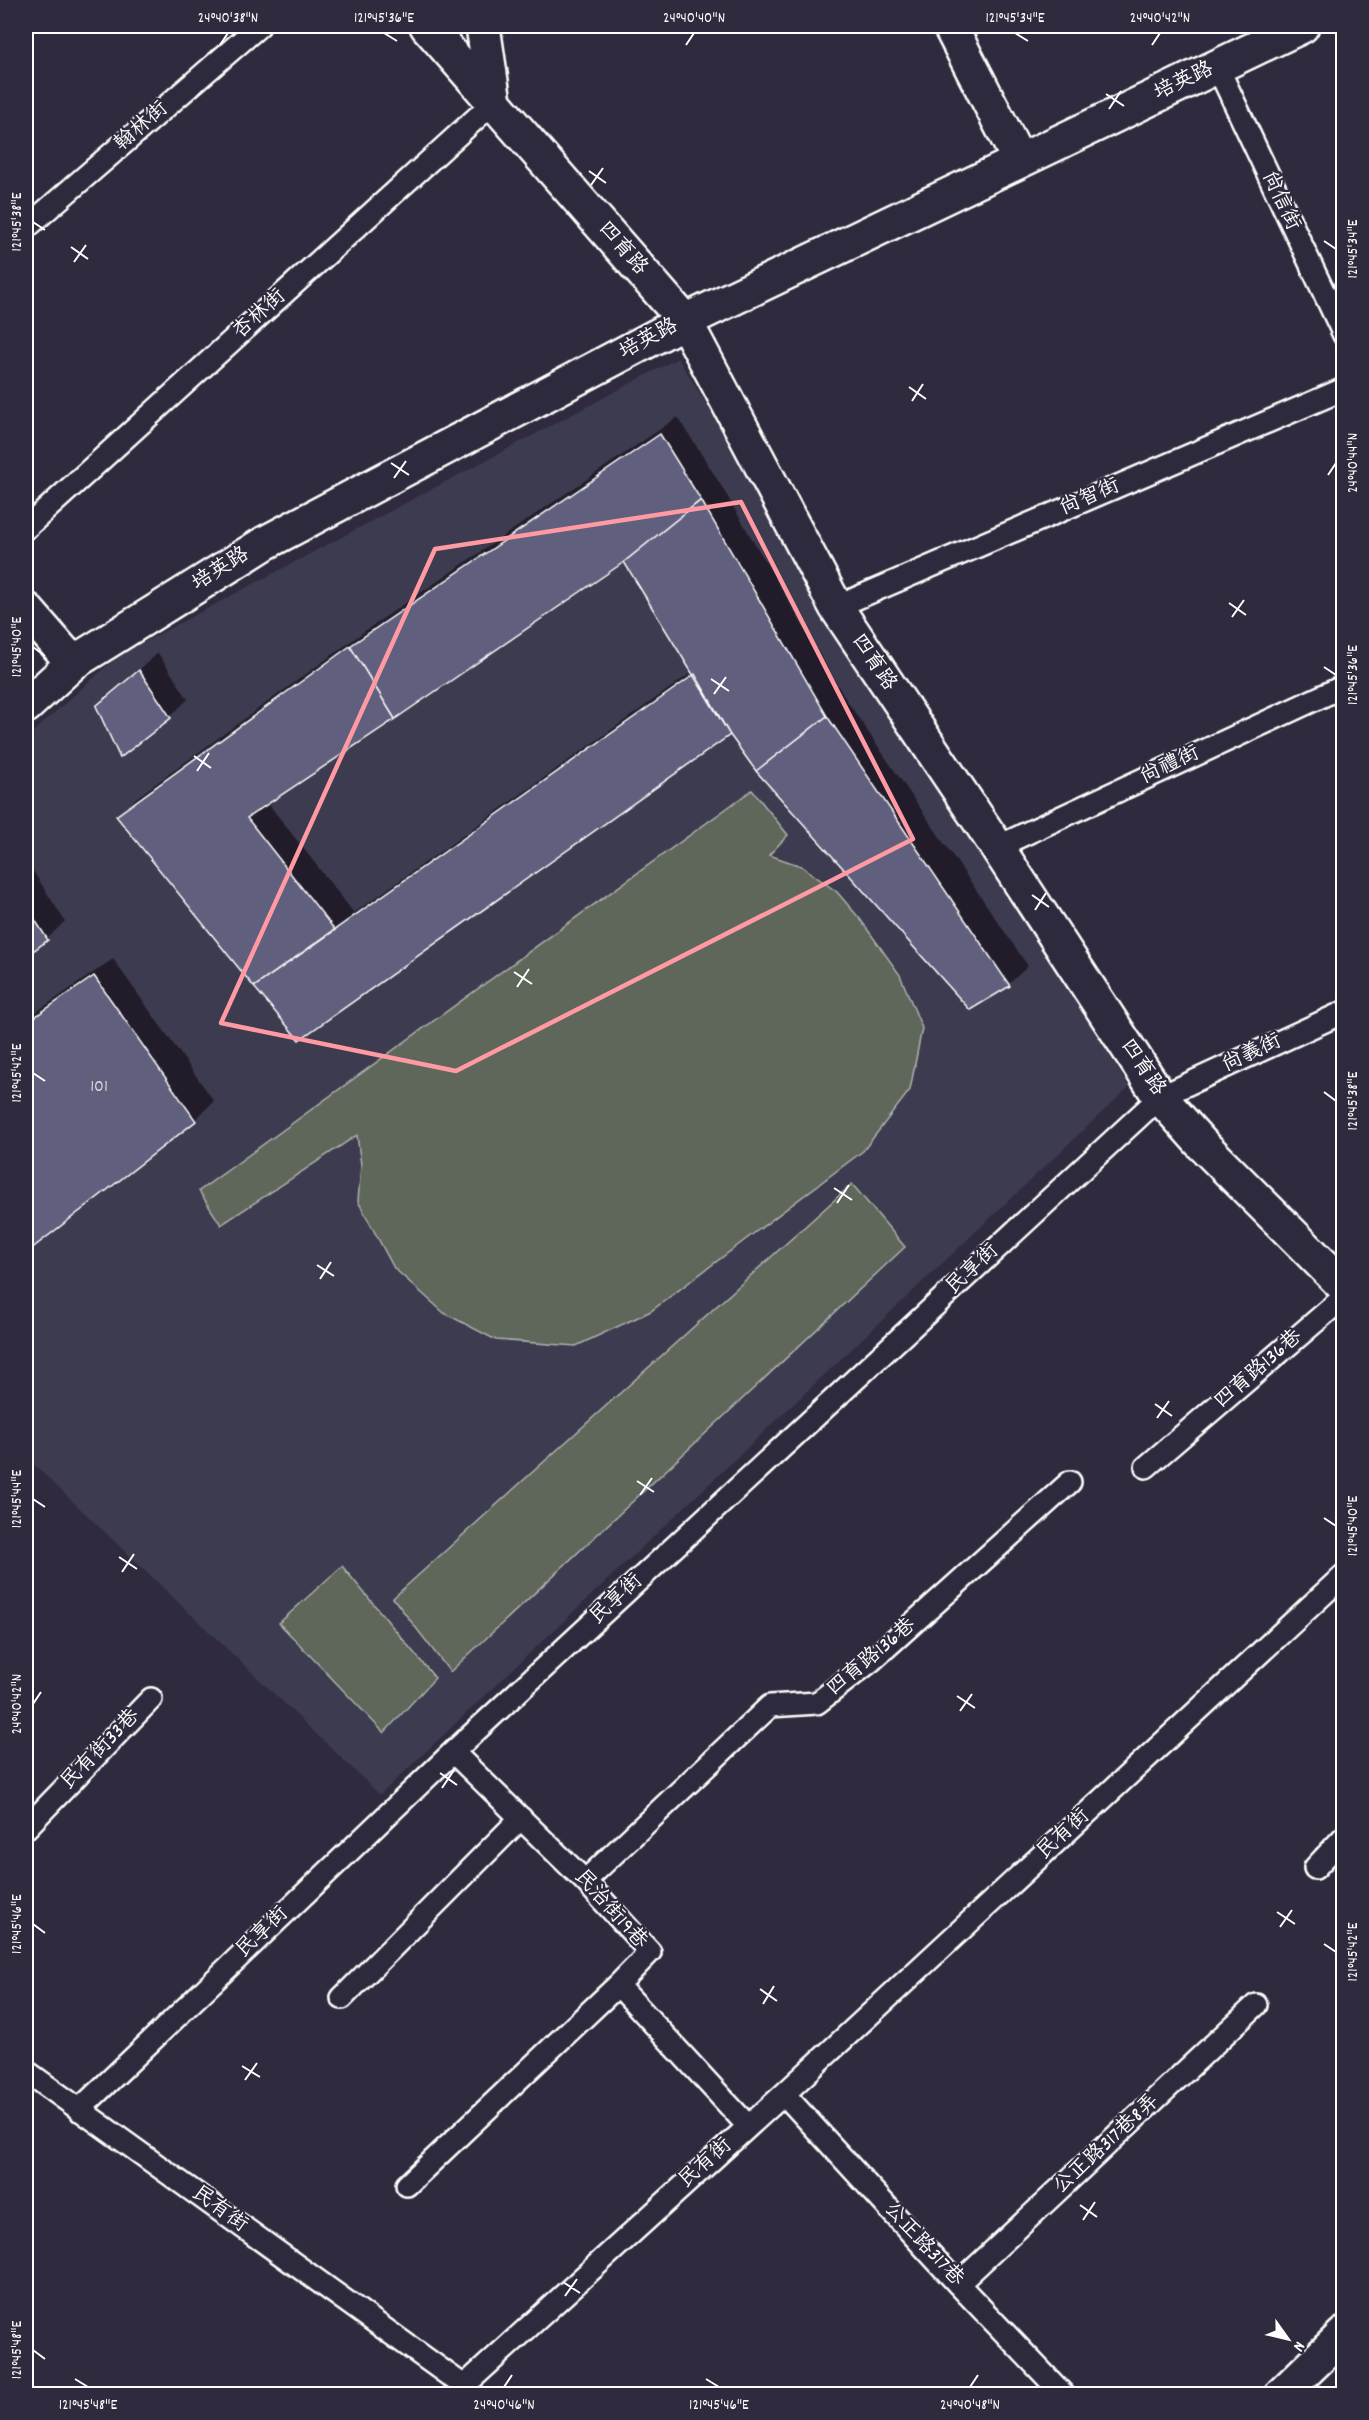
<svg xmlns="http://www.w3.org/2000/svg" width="1369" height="2420" font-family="Dekko,'LXGW WenKai TC',sans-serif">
  <rect width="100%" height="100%" fill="#2f2a3d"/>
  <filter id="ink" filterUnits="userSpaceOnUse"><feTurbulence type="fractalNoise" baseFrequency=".0167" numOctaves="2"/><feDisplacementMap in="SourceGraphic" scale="12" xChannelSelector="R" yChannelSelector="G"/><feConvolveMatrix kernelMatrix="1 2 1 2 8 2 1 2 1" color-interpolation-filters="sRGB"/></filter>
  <g filter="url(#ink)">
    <path fill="#3e3a50" d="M678 358 1129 1087 380 1795 26 1457V738L118 656Z"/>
    <path fill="#5e665a" stroke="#aeb2ac" stroke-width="1.5" d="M752 790 788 835 769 855 801 866 837 892 860 919 900 975 922 1028 910 1090 863 1151 651 1311 576 1346 496 1340 444 1313 394 1268 358 1201 361 1165 357 1135 221 1225 199 1191Z
      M852 1184 905 1247 450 1672 393 1598Z
      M342 1566 435 1678 384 1733 279 1623Z"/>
    <path fill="#0007" fill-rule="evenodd" d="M678 417 719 482 845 698 1028 966 1009 984 970 1008 731 732 300 1038 118 816 136 798 369 628ZM625 560 694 671 354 913 267 802Z
      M158 653 188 699 170 717 98 706Z
      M26 860 65 921 47 939 26 955Z
      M113 959 214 1101 195 1120 26 1251V1019Z"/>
    <path fill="#615f7d" stroke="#fff" stroke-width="1.5" d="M660 434 701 500 624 562 395 719 350 646Z
      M701 500 827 716 756 771 730 735 624 562Z
      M350 646 395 719 247 818 335 930 254 987 116 816Z
      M139 670 171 718 120 758 96 706Z
      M695 674 730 735 299 1040 254 987Z
      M827 716 1010 986 970 1010 756 771Z
      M26 906 48 940 26 956Z
      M94 976 196 1121 26 1253V1023Z"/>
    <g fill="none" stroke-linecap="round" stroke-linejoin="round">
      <g stroke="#fff" stroke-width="26">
        <path id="service" d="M1217 66 1344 335
          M26 228 259 26
          M26 528 494 102
          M836 607 1344 389
          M997 847 1344 686
          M1146 1467 1344 1297
          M453 1752 585 1881 650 1952 618 1985 748 2126
          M26 1828 151 1699
          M1315 1868 1344 1837
          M585 1881 770 1706 817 1703 871 1661 1070 1482
          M342 1998 521 1818
          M26 2071 464 2386 784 2094 1344 1575
          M784 2094 958 2284 1063 2394
          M79 2110 453 1752 1160 1097 1344 1012
          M407 2185 618 1985
          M958 2284 1256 2005"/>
      </g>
      <g stroke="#fff" stroke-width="38">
        <path id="minor" d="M427 26 685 321 836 607 997 847 1160 1097 1202 1144 1344 1286
          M483 26 494 102
          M950 26 1019 160
          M26 609 73 663
          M26 706 73 663 265 543 685 321 1302 26"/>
      </g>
      <g stroke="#fff" stroke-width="38">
        <path id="tertiary" d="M1282 2394 1344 2334"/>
      </g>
      <use href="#service" stroke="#2f2a3d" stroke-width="21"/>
      <use href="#minor" stroke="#2f2a3d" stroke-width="33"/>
      <use href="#tertiary" stroke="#2f2a3d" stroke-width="33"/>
    </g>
  </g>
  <path fill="none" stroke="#ff9aa2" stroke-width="4.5" stroke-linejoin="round" d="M741 502 913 839 456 1071 221 1023 435 549Z"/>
  <path fill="none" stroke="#fff" stroke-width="2" d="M384 33 397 41M1015 33 1028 41M220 45 228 33M686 45 694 33M1152 45 1160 33M1106 94 1124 106M1109 109 1121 91M589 171 606 183M591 185 603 168M33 222 45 230M1324 241 1336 249M71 247 88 259M74 262 86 245M909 387 926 399M912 401 923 384M391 463 409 475M1328 475 1336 463M394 478 406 461M1229 603 1246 615M1232 617 1244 600M33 647 45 656M1324 667 1336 675M711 679 729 691M714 694 726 677M194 756 211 768M197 771 209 753M1032 895 1049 907M1035 910 1046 893M514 972 532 984M517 987 529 969M33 1073 45 1081M1324 1092 1336 1101M834 1188 852 1200M837 1203 849 1185M317 1265 334 1276M320 1279 331 1262M1155 1404 1172 1416M1157 1418 1169 1401M637 1481 654 1492M640 1495 652 1478M33 1499 45 1507M1324 1518 1336 1526M119 1557 137 1569M122 1572 134 1554M957 1696 975 1708M33 1704 41 1692M960 1711 972 1694M440 1773 457 1785M442 1788 454 1770M1277 1912 1295 1924M33 1924 45 1933M1280 1927 1292 1910M1324 1944 1336 1952M760 1989 777 2001M763 2004 774 1986M242 2066 260 2077M245 2080 257 2063M1080 2205 1097 2217M1083 2220 1095 2202M563 2282 580 2293M565 2296 577 2279M33 2350 45 2359M75 2379 88 2387M706 2379 719 2387M504 2387 512 2375M970 2387 978 2375"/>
  <g text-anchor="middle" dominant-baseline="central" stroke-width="4.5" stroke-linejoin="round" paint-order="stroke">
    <g font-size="18" fill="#d8d7de">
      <text x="99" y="1087">101</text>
    </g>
    <g font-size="21" fill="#fff" stroke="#2f2a3d">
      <text transform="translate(1184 82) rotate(-25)">培英路</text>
      <text transform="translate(142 127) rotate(-41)">翰林街</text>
      <text transform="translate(1280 201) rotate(65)">尚信街</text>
      <text transform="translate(622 249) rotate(49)">四育路</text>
      <text transform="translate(260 315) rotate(-42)">杏林街</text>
      <text transform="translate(649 340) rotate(-28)">培英路</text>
      <text transform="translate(1090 498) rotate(-23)">尚智街</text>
      <text transform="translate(221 570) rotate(-32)">培英路</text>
      <text transform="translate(873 663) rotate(56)">四育路</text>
      <text transform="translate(1170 766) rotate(-25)">尚禮街</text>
      <text transform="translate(1252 1054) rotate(-25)">尚義街</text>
      <text transform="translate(1142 1068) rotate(56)">四育路</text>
      <text transform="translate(973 1270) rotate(-43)">民享街</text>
      <text transform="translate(1259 1370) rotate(-41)">四育路136巷</text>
      <text transform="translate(617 1600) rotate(-43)">民享街</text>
      <text transform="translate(872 1658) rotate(-40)">四育路136巷</text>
      <text transform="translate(101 1750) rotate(-46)">民有街33巷</text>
      <text transform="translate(1064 1835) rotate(-43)">民有街</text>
      <text transform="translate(610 1910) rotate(48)">民治街19巷</text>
      <text transform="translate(263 1933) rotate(-44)">民享街</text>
      <text transform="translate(1107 2145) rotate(-43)">公正路317巷8弄</text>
      <text transform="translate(706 2164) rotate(-42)">民有街</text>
      <text transform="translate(219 2210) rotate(36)">民有街</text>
      <text transform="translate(923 2245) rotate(47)">公正路317巷</text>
    </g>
  </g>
  <rect width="1369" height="2420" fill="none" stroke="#2f2a3d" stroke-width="66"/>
  <g transform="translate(1288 2339) rotate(124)" stroke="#2f2a3d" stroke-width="4.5" paint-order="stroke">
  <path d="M0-4.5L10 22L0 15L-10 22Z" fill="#ffffff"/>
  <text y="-9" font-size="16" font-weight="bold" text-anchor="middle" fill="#ffffff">N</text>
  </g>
  <rect x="33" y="33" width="1303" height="2354" fill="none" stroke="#fff" stroke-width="2"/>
  <g font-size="15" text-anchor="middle" fill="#fff">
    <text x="228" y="22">24°40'38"N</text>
    <text x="384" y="22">121°45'36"E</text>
    <text x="694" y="22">24°40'40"N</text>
    <text x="1015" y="22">121°45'34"E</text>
    <text x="1160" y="22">24°40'42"N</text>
    <text transform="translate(16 222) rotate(-90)" y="5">121°45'38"E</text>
    <text transform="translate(1352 249) rotate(-90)" y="5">121°45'34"E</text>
    <text transform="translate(1352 463) rotate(-90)" y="5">24°40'44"N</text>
    <text transform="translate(16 647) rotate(-90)" y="5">121°45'40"E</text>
    <text transform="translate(1352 675) rotate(-90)" y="5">121°45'36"E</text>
    <text transform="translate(16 1073) rotate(-90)" y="5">121°45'42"E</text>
    <text transform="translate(1352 1101) rotate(-90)" y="5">121°45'38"E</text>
    <text transform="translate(16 1499) rotate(-90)" y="5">121°45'44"E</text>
    <text transform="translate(1352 1526) rotate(-90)" y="5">121°45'40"E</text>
    <text transform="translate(16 1704) rotate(-90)" y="5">24°40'42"N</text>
    <text transform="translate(16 1924) rotate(-90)" y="5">121°45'46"E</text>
    <text transform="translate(1352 1952) rotate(-90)" y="5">121°45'42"E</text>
    <text transform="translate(16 2350) rotate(-90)" y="5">121°45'48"E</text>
    <text x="88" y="2409">121°45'48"E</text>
    <text x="504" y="2409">24°40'46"N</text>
    <text x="719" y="2409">121°45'46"E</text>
    <text x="970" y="2409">24°40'48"N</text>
  </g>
</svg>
